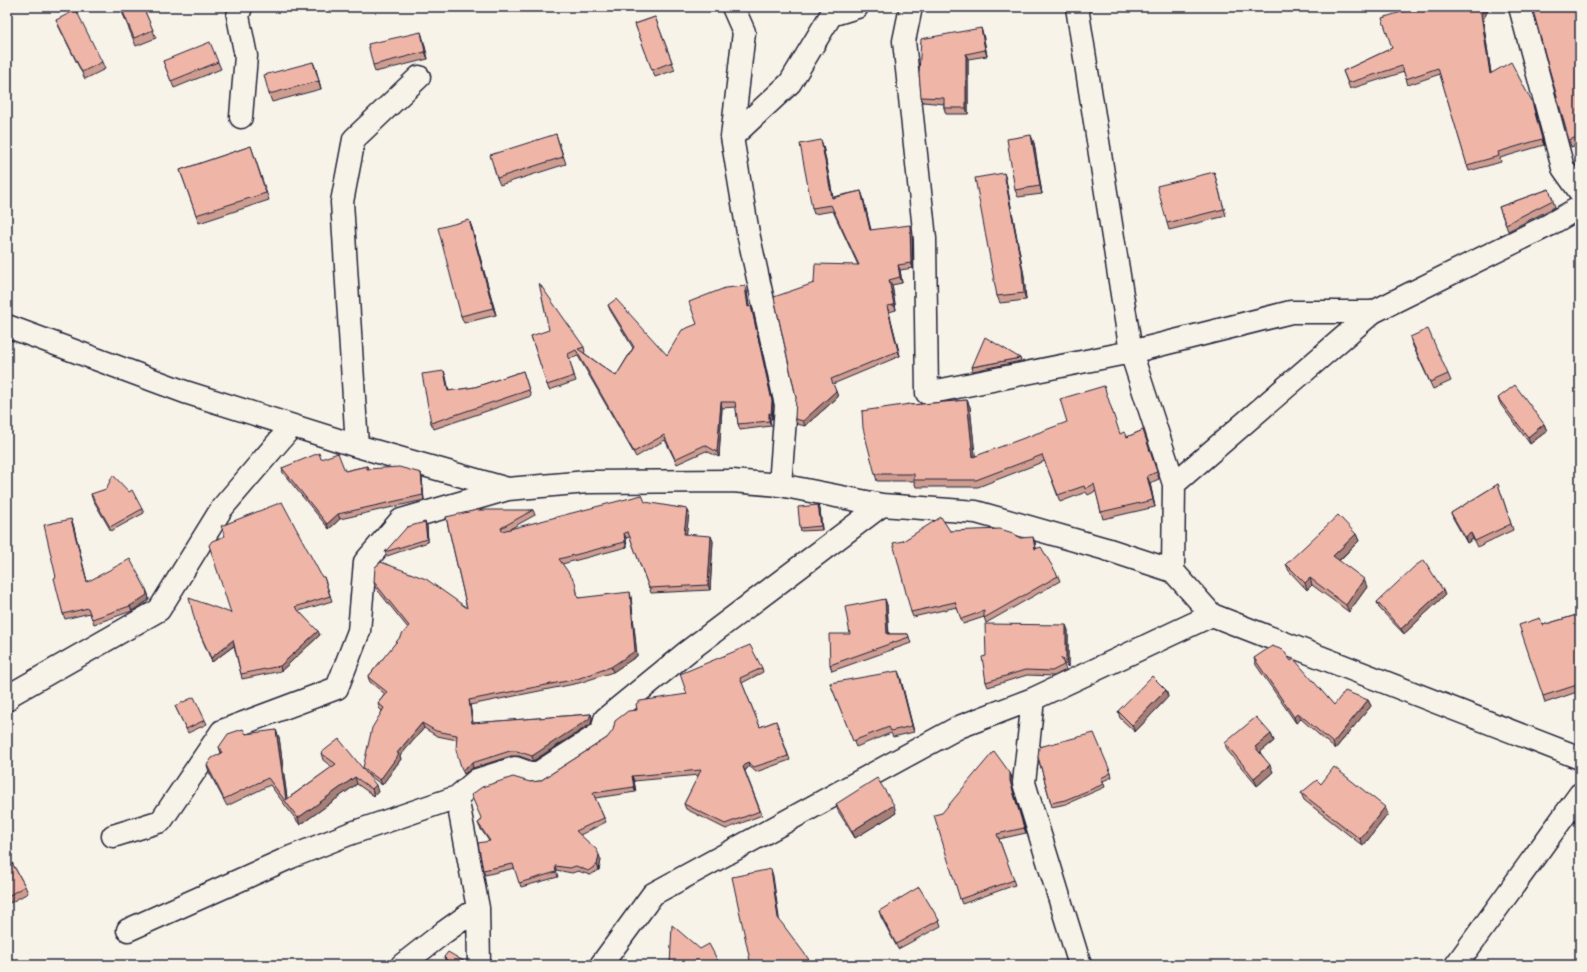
<svg xmlns="http://www.w3.org/2000/svg" width="1587" height="972" font-family="Kalam,sans-serif">
  <rect width="100%" height="100%" fill="#f7f3e8"/>
  <filter id="ink" filterUnits="userSpaceOnUse"><feTurbulence type="fractalNoise" baseFrequency=".025" numOctaves="2"/><feDisplacementMap in="SourceGraphic" scale="8" xChannelSelector="R" yChannelSelector="G"/><feConvolveMatrix kernelMatrix="1 2 1 2 8 2 1 2 1" color-interpolation-filters="sRGB"/></filter>
  <g filter="url(#ink)">
    <g fill="none" stroke-linecap="round" stroke-linejoin="round">
      <g stroke="#22223b" stroke-width="25">
        <path id="minor" d="M241 7 238 16 246 56 241 117
          M911 7 904 41 925 239 927 393 1131 352 1291 312H1373
          M1077 7 1131 352 1174 484 1173 571
          M1520 7 1563 168 1580 192
          M732 137 744 32 733 7
          M7 326 185 392 357 446 508 489
          M357 446 342 202 354 139 419 77
          M1174 484 1373 312 1549 225 1580 207
          M780 485 786 405 748 233 732 137 790 83 831 15 857 7
          M1033 699 1024 783 1080 965
          M7 700 10 695 159 610 222 508 292 426
          M457 797 478 908 479 965
          M113 836 161 821 222 731 337 688 359 631 365 562 401 520 508 489 587 482 732 481 780 485 882 505 976 512 1106 549 1173 571 1212 615 1580 758
          M128 930 291 857 349 834 457 797 477 780 515 768 535 775 602 732 605 719 687 652 882 505
          M402 965 443 933 478 908
          M601 965 653 894 959 727 1033 699 1212 615
          M1456 965 1580 794"/>
      </g>
      <use href="#minor" stroke="#f7f3e8" stroke-width="22"/>
    </g>
    <path fill="#ce9d90" stroke="#22223b" d="M120 7H143L156 38 136 46Z
      M1417 7H1489V8L1483 20 1491 73 1532 102 1544 145 1500 158 1501 162 1469 171 1440 74 1408 85 1404 72 1350 89 1343 71 1392 48Z
      M1580 7V144L1571 147 1569 140Z
      M655 17 675 70 655 77 635 24Z
      M56 20 102 62 105 69 85 79 59 27Z
      M421 32 423 39 428 59 375 72 373 65Z
      M983 34 987 56 968 59V114H946L944 108V104L923 102 921 97Z
      M163 61 218 62 221 69 174 88Z
      M313 62 321 89 272 102 269 94Z
      M556 134 566 164 500 185 497 178Z
      M821 140 823 146 833 197 861 191 863 197 871 230 912 231 913 268 900 270 902 283 892 285 896 310 889 312 900 356 833 384 838 397 805 426 797 424 795 419 814 283 858 265 833 211 814 214 812 208Z
      M1034 143 1042 194 1018 197 1015 190Z
      M251 146 269 200 199 223 180 170Z
      M1214 172 1216 179 1226 216 1169 230 1167 223Z
      M1004 173 1006 180 1024 276 1026 300 1000 303 997 296Z
      M1549 189 1555 207 1508 231 1499 207Z
      M469 220 472 228 496 315 464 323 461 316Z
      M745 286 747 291 749 307 751 306 753 311 773 406 772 419H770L771 426 740 430 738 424 736 407 722 408 719 457 706 451 677 464 665 440 636 457 578 356 569 359 576 381 549 390 531 336 584 347 585 352 584 353 616 376 633 348 610 310 608 305 667 355 697 324Z
      M1410 337 1448 374 1451 381 1433 389 1412 344Z
      M1020 358 1021 361 973 371 972 367Z
      M444 371 446 377 449 391 475 387 523 371 531 396 434 429 431 423Z
      M1498 398 1544 424 1547 431 1530 444 1501 405Z
      M967 400 970 407 975 456 1120 434 1127 437 1143 430 1159 479 1150 483 1155 507 1103 519 1101 512 1096 491 1088 495 1086 492 1060 502 1045 461 978 487H916L914 481H877L875 474 911 405Z
      M321 459 345 471 367 466 368 469 421 473 422 478 424 500 340 519 329 529 283 473 282 468Z
      M1498 484 1513 530 1477 547 1473 539 1467 543 1453 518 1451 513Z
      M91 494 142 509 144 513 111 531 92 498Z
      M645 503 687 509 689 513 686 534 713 541 710 590 651 593 630 537 626 538 627 547 562 564 576 587 578 598 631 597 637 656 613 672 579 683 470 705 473 723 591 714 592 718 591 724 533 761 519 756H511L473 768 464 774 457 740 437 736 424 728 400 756 401 759 382 785 366 773 378 792 374 796 357 784 300 825 270 785 227 806 209 772 207 765 221 753 219 747 246 734 279 737 287 799 332 767 323 760 321 753 365 771 363 768 382 711 379 708 378 703 385 694 370 682 368 677 408 628 375 587 374 582 467 608 446 517 533 510 535 515 508 530Z
      M818 505 820 509 822 530 801 531 800 528Z
      M71 519 73 524 87 581 148 594 149 600 132 611 94 624 90 613 65 619 63 614 56 577Z
      M425 522 427 526 428 542 387 556 385 552Z
      M950 531 1020 538 1035 542 1036 549 1058 576 1060 581 986 623 984 617 963 624 957 607 913 617 911 612Z
      M1356 534 1359 541 1339 561 1367 587 1349 612 1312 585 1307 590 1289 571 1286 564Z
      M324 577 332 601 299 611 320 635 281 671 242 679 241 674 234 646 212 662 196 625 231 613Z
      M1445 595 1404 634 1379 608 1377 602Z
      M885 599 887 605 889 634H908L911 643 832 671 830 665 850 634Z
      M1580 614V691L1545 703 1543 696V625Z
      M1068 630V667L1063 662 1066 670 1054 676 1027 675 988 687 986 682V656Z
      M1254 658 1291 661 1334 705 1368 700 1371 706 1335 749 1301 719 1296 723 1256 665Z
      M762 668 763 672 742 683 760 727 776 721 790 760 756 772 749 766 745 771 762 815 726 829 686 809 684 804 699 775 634 781 636 792 595 798 606 822 580 835 601 860 599 870 590 875 578 871 572 873 556 870 558 877 521 887 515 868 485 875 483 870 489 841 480 828 478 823 530 782 540 781 607 738 637 710 687 694Z
      M900 676 914 732 893 737 891 733 856 747 830 683Z
      M1166 690 1168 697 1135 732 1120 718 1118 711Z
      M175 706 205 720 207 724 188 733Z
      M1271 734 1274 741 1260 752 1273 772 1257 786 1227 750 1225 743Z
      M1038 757 1111 773 1112 777 1103 781 1105 787 1066 804 1052 807Z
      M1010 773 1012 778V787L1026 833 999 839 1015 885 962 904 960 899 942 813Z
      M1321 784 1388 814 1363 846 1304 800 1301 793Z
      M836 804 896 813 855 838 838 811Z
      M7 854 25 886 28 893 10 903 7 897Z
      M879 911 939 920 941 926 898 949 881 917Z
      M444 957 467 965H449L446 962Z"/>
    <path fill="#a77f76" stroke="#22223b" d="M1485 7H1489V8L1483 20 1492 80 1490 74 1481 14Z
      M981 28 983 34 987 56 985 50Z
      M421 32 423 39 428 59 425 52Z
      M966 54 968 59V114L966 108Z
      M313 62 316 69 321 89 319 81Z
      M1532 102 1534 108 1544 145 1542 139Z
      M1031 135 1034 143 1042 194 1040 186Z
      M821 140 823 146 834 203 832 198Z
      M1004 173 1006 180 1024 276 1026 300 1024 293Z
      M861 191 863 197 872 236 870 230Z
      M469 220 472 228 496 315 493 308Z
      M910 225 912 231 913 268 911 263Z
      M898 265 900 270 902 283 900 277Z
      M889 280 892 285 896 310 894 305Z
      M745 286 747 291 750 313 748 307Z
      M751 306 753 311 773 406 772 419 771 414Z
      M887 306 889 312 900 356 898 351Z
      M444 371 446 377 450 398 448 391Z
      M836 391 838 397 805 426 803 421Z
      M967 400 970 407 976 464 973 457Z
      M721 402 722 408 719 457 717 452Z
      M769 413 770 419 771 426 769 421Z
      M1544 424 1547 431 1530 444 1528 437Z
      M421 473 422 478 424 500 423 495Z
      M1147 476 1150 483 1155 507 1153 500Z
      M818 505 820 509 822 530 821 526Z
      M687 509 689 513 686 539 684 534Z
      M338 514 340 519 329 529 327 524Z
      M71 519 73 524 88 587 87 582Z
      M425 522 427 526 428 542 427 539Z
      M624 533 626 538 627 547 625 542Z
      M1471 533 1473 539 1467 543 1465 537Z
      M1356 534 1359 541 1335 564 1333 556Z
      M711 536 713 541 710 590 708 585Z
      M1033 537 1035 542 1037 554 1035 549Z
      M1310 578 1312 585 1307 590 1305 583Z
      M1364 579 1367 587 1349 612 1346 605Z
      M146 589 148 594 149 600 132 611 130 606Z
      M1443 590 1445 595 1404 634 1401 629Z
      M630 592 631 597 637 656 613 672 611 667Z
      M885 599 887 605 889 640 887 634Z
      M1066 625 1068 630V667L1066 662Z
      M318 631 320 635 281 671 280 666Z
      M233 640 235 645 212 662 211 658Z
      M898 671 900 676 914 732 912 726Z
      M1166 690 1168 697 1135 732 1132 725Z
      M469 700 470 705 474 728 472 723Z
      M1368 700 1371 706 1335 749 1333 743Z
      M1298 713 1301 719 1296 723 1294 717Z
      M591 714 592 718 591 724 533 761 532 756Z
      M422 723 424 728 400 756 401 759 382 785 380 780 397 753Z
      M276 730 279 737 288 805 286 800Z
      M1271 734 1274 741 1258 754 1255 747Z
      M748 762 749 766 745 771 743 767Z
      M472 763 473 768 464 774 462 770Z
      M1270 765 1273 772 1257 786 1254 778Z
      M1010 773 1012 778V787L1026 833 1010 781Z
      M632 776 634 781 636 792 634 787Z
      M355 777 357 784 300 825 298 818Z
      M376 785 378 792 374 796 372 789Z
      M894 805 896 813 855 838 852 831Z
      M1385 807 1388 814 1363 846 1360 839Z
      M599 855 601 860 599 870 597 865Z
      M771 869 773 876 780 924 778 918Z"/>
    <path fill="#efb6a8" stroke="#22223b" d="M121 7H143L153 30 134 38Z
      M1417 7H1485L1481 14 1490 74 1511 62 1532 102 1542 139 1498 152 1499 156 1467 165 1438 68 1406 79 1402 66 1348 83 1343 71 1392 48 1382 18Z
      M1532 7H1580V136L1569 140Z
      M76 10 102 62 82 72 56 20Z
      M655 17 672 62 652 70 635 24Z
      M981 28 985 50 966 54V108H944V98L921 97 919 73 921 39Z
      M421 32 425 52 373 65 368 44Z
      M210 42 218 62 171 81 163 61Z
      M313 62 319 81 269 94 264 75Z
      M556 134 563 157 497 178 490 155Z
      M1031 135 1040 186 1015 190 1007 139Z
      M821 140 832 198 861 191 870 230 910 225 911 263 898 265 900 277 889 280 894 305 887 306 898 351 831 379 836 391 803 421 795 419 796 397 774 297 814 283 815 264 859 265 831 205 812 208 800 144Z
      M251 146 266 193 196 215 180 170Z
      M1214 172 1224 209 1167 223 1157 186Z
      M1004 173 1022 269 1024 293 997 296 975 178Z
      M1549 189 1553 200 1506 224 1499 207Z
      M469 220 493 308 461 316 438 228Z
      M539 283 584 347 578 349 616 376 634 347 608 305 616 299 667 355 682 330 697 324 689 302 725 288 745 286 748 307 751 306 772 401 771 414 769 413V421L738 424 735 402H721L717 452 705 445 675 459 664 435 634 452 576 350 568 354 574 376 547 385 531 336 549 330Z
      M1428 329 1448 374 1430 382 1410 337Z
      M985 337 1020 358 972 367Z
      M444 371 448 391 475 387 523 371 529 390 431 423 422 374Z
      M1515 385 1544 424 1528 437 1498 398Z
      M1104 386 1120 434 1124 432 1127 437 1143 430 1157 472 1147 476 1153 500 1101 512 1094 484 1085 489 1084 486 1058 495 1042 455 976 480H914V474H875L863 428 862 411 910 404 911 405 967 400 973 457 1067 422 1060 399Z
      M319 453 321 459 338 453 345 471 367 466V469L399 467 421 473 423 495 338 514 327 524 282 468Z
      M113 475 129 492 132 490 142 509 110 527 91 494 106 489Z
      M1498 484 1511 524 1475 541 1471 533 1465 537 1451 513Z
      M642 495 645 502 687 509 684 534 711 536 708 585 649 588 628 532 624 533 625 542 559 559 575 582 578 598 630 592 635 651 611 667 577 679 469 700 472 723 591 714 589 719 532 756 517 751H510L472 763 462 770 456 750 457 735 436 731 422 723 397 753 399 754 380 780 363 768 372 728 384 708 378 703 387 692 368 677 409 626 374 582 375 567 381 562 426 579 467 608 446 517 477 510H533L501 528 502 531Z
      M282 502 322 577H324L330 596 295 607 318 631 280 666 241 674 233 640 211 658 196 625 189 598 231 613 209 545 212 541 225 536 221 526Z
      M818 505 821 526 800 528 798 507Z
      M1338 515 1356 534 1333 556 1364 579 1346 605 1310 578 1305 583 1286 564Z
      M941 517 950 531 1000 529 1013 533 1020 538 1033 537 1035 549 1041 547 1058 576 984 618V611L961 619 955 602 911 612 893 543 903 541Z
      M71 519 87 582 130 559 146 589 147 595 130 606 92 619 88 608 63 614 54 578 56 577 44 525Z
      M425 522 427 539 385 552 407 527Z
      M1424 560 1443 590 1401 629 1377 602 1415 566Z
      M885 599 887 634H908L909 637 830 665 829 634H850L845 607Z
      M1580 614V684L1543 696 1519 625 1540 618 1543 625Z
      M985 624 1066 625V662L1061 657 1064 665 1052 671 1025 670 986 682 982 657 986 656Z
      M750 645 762 668 740 678 760 727 776 721 788 756 754 767 748 762 743 767 760 811 725 824 684 804 701 770 632 776 634 787 593 793 604 818 576 831 597 850 599 855 597 865 588 871 576 866 570 868 555 866 556 872 519 883 513 864 483 870 478 843 490 841 478 823 482 820 471 795 482 787 513 777 530 782 540 781 607 738 613 730 615 721 628 711 637 710 636 704 640 701 687 694 680 674Z
      M1272 646 1283 650 1291 661 1294 659 1334 705 1345 691 1368 700 1333 743 1298 713 1294 717 1254 658Z
      M898 671 912 726 891 731 889 727 853 741 830 683Z
      M1152 676 1166 690 1132 725 1118 711Z
      M194 697 205 720 186 729 175 706Z
      M1256 717 1271 734 1255 747 1270 765 1254 778 1225 743Z
      M243 729 246 734 276 730 286 800 336 764 321 753 339 739 376 785 372 789 355 777 298 818 268 778 224 799 207 765 212 758 222 753 219 747 228 734Z
      M1094 733 1111 773 1101 778 1104 784 1065 800 1051 803 1038 757 1039 747Z
      M994 751 1010 773V781L1024 828 997 834 1014 880 960 899 934 815 942 813Z
      M1334 767 1385 807 1360 839 1301 793 1317 780 1321 784Z
      M877 778 894 805 852 831 836 804Z
      M7 854 25 886 8 896 7 895Z
      M771 869 778 918 813 965H751L732 877Z
      M919 887 939 920 896 944 879 911Z
      M672 925 700 949 709 944 720 965H670Z
      M448 952 465 962 467 965H452L444 957Z"/>
  </g>
  <rect width="1587" height="972" fill="none" stroke="#f7f3e8" stroke-width="24"/>
  <rect x="12" y="12" width="1563" height="948" fill="none" stroke="#22223b" stroke-width="1.5" filter="url(#ink)"/>
</svg>
